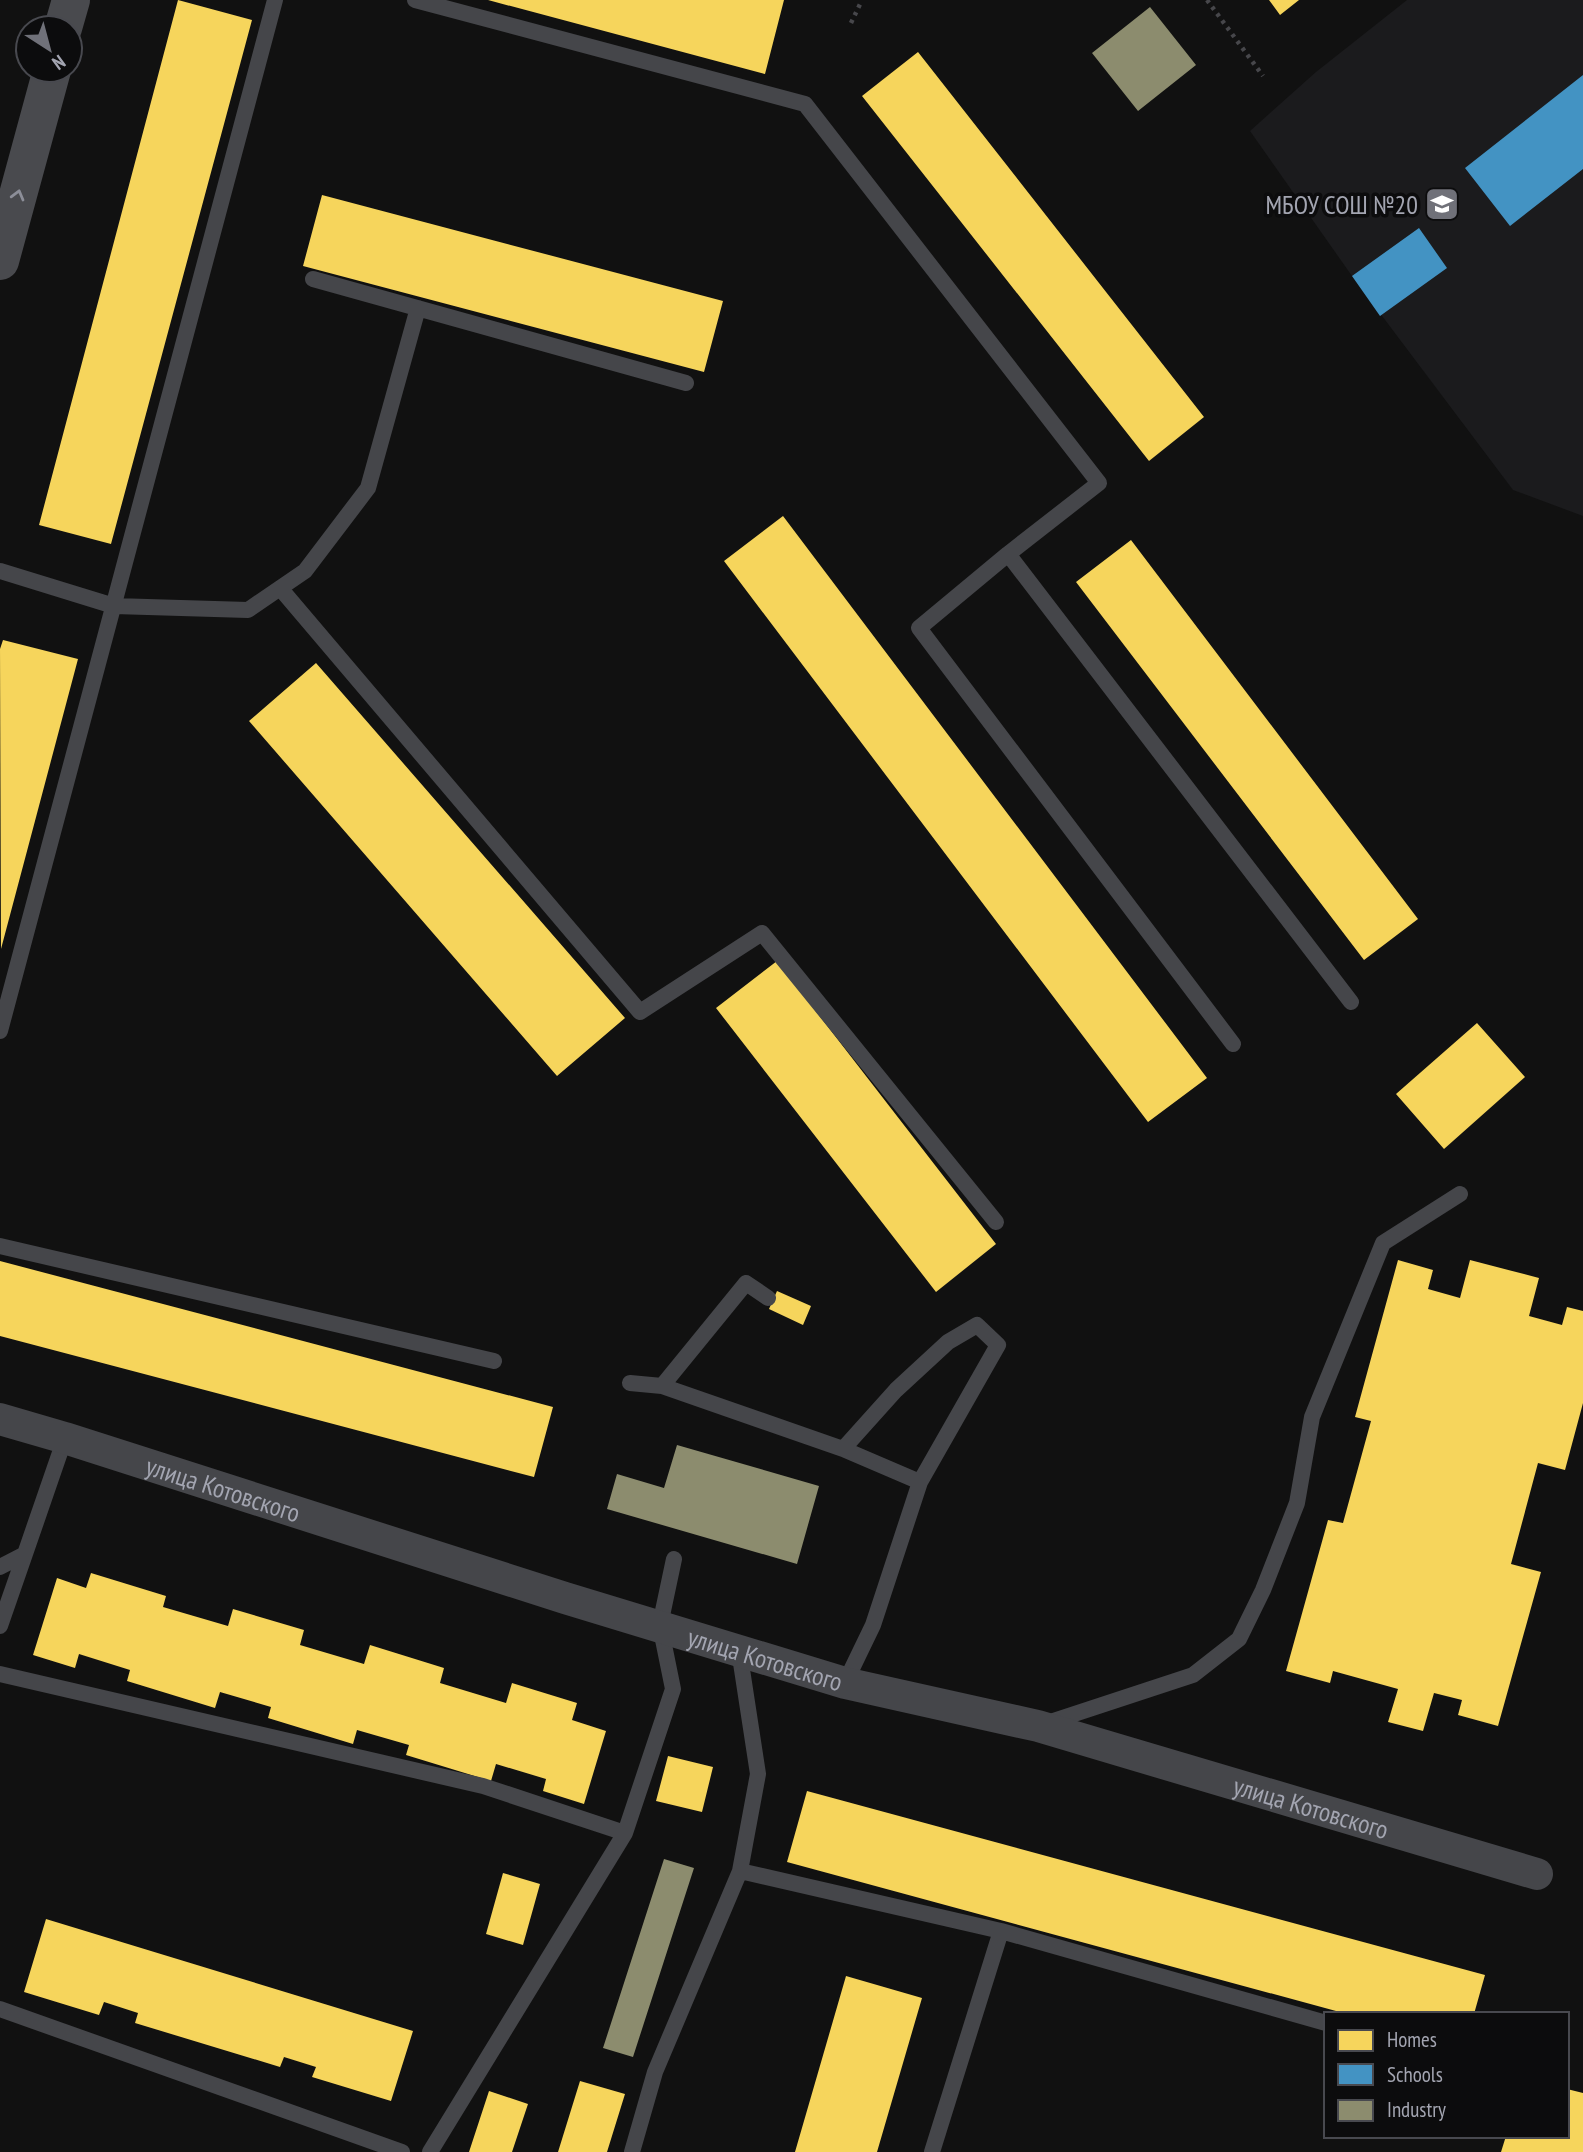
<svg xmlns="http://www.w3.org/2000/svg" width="1583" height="2152" font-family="'PT Sans Narrow',sans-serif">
  <rect width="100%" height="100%" fill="#111"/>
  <path fill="#1b1b1d" d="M1407 0H1583V516L1513 490 1352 276 1250 131 1316 72Z"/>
  <path fill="#f6d55c" d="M178 0 252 20 111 544 39 525Z
    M488 0H784L765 74Z
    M1269 0H1299L1280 15Z
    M918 52 1204 417 1149 461 862 96Z
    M322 195 723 301 704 372 303 266Z
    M783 516 1207 1078 1148 1122 724 561Z
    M1131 540 1418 919 1364 960 1076 582Z
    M3 640 78 659 1 949 0 649Z
    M316 663 625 1018 557 1076 249 721Z
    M777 961 996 1244 936 1292 716 1008Z
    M1477 1023 1525 1077 1444 1149 1396 1094Z
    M1398 1260 1433 1270 1428 1289 1460 1298 1470 1260 1539 1278 1529 1316 1562 1325 1567 1307 1583 1311V1403L1565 1470 1538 1463 1511 1564 1541 1572 1498 1726 1458 1715 1462 1700 1434 1693 1423 1731 1388 1722 1398 1689 1333 1671 1330 1683 1286 1671 1328 1520 1343 1523 1371 1421 1355 1417Z
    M0 1261 553 1407 534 1477 0 1336Z
    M777 1291 811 1306 803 1325 769 1309Z
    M91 1573 166 1596 163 1607 228 1626 233 1609 304 1630 300 1645 364 1664 370 1645 444 1668 440 1683 506 1703 512 1683 577 1703 572 1720 606 1731 584 1804 543 1791 546 1779 496 1764 491 1781 406 1755 409 1745 357 1730 353 1744 268 1718 271 1707 220 1692 215 1708 127 1681 130 1670 79 1654 75 1668 33 1655 57 1578 86 1588Z
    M668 1756 713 1767 702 1812 656 1801Z
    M807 1791 1485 1975 1474 2014H1347L787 1862Z
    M503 1873 540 1884 523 1945 486 1934Z
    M46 1919 413 2031 391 2101 312 2077 316 2067 284 2057 280 2067 135 2023 138 2013 104 2002 99 2015 24 1992Z
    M846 1976 922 1998 877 2152H795Z
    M580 2081 625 2094 607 2152H558Z
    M1567 2089 1583 2093V2152H1501L1506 2136H1567Z
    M489 2091 528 2104 512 2152H469Z"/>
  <path fill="#4393c3" d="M1583 75V169L1510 226 1465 168Z
    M1419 228 1447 268 1380 316 1352 276Z"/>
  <path fill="#8c8c6e" d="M1150 7 1196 65 1138 111 1092 53Z
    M677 1445 819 1486 797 1564 607 1509 617 1474 664 1488Z
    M664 1859 694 1868 633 2057 603 2048Z"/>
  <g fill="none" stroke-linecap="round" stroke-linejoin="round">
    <path stroke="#47474b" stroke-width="4.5" stroke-dasharray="3.5 5" stroke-linecap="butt" d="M1207 0 1263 76
      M851 23 862 0"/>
    <path stroke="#45464a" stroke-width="16" d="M415 0 805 104 1099 483 1008 554 1351 1002
      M313 279 686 383
      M1008 554 919 628 1233 1044
      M0 571 114 606 248 610 305 571 368 488 418 308
      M280 588 640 1012 762 933 996 1222
      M0 1031 275 0
      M0 1246 494 1361
      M630 1383 662 1386 746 1283 768 1298
      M662 1386 843 1449 920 1482
      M843 1449 896 1390 948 1342 977 1325 998 1345 920 1482 873 1625 845 1683
      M25 1554 65 1438
      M0 1567 25 1554 0 1626
      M0 1674 483 1786 625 1833
      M1047 1723 1193 1675 1239 1639 1263 1590 1297 1503 1312 1417 1383 1243 1460 1194
      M740 1871 1001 1931 1326 2023
      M0 2009 402 2152
      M430 2152 625 1833 673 1689 660 1625 674 1559
      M632 2152 655 2072 740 1871 758 1774 739 1650
      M932 2152 1001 1931"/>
    <path stroke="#45464a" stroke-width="32" id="s1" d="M0 1419 65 1438 565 1598 845 1683 1038 1726 1537 1874"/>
    <path stroke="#494a4e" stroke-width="38" d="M63 28 71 0
      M0 261 52 70"/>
  </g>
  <defs><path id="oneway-chevron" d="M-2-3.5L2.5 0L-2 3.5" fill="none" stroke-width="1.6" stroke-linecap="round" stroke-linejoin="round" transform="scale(1.75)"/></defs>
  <use stroke="#8c8e98" href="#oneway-chevron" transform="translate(18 195) rotate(-75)"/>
  <defs>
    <g id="school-square" transform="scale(1.75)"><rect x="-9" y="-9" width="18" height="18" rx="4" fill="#707179" stroke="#0c0c0d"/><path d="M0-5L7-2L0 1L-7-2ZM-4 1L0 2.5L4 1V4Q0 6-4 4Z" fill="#fff"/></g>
  </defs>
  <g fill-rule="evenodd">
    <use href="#school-square" x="1442" y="204"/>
  </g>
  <g text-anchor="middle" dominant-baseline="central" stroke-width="7" stroke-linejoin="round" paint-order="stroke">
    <g font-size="26" fill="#a3a5b1" stroke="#0c0c0d" text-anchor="end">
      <text x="1418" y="204">МБОУ СОШ №20</text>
    </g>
    <g font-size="26" fill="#a3a5b1" stroke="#0c0c0d">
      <text stroke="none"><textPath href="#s1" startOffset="234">улица Котовского</textPath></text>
      <text stroke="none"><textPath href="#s1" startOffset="802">улица Котовского</textPath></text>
      <text stroke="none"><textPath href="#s1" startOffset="1368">улица Котовского</textPath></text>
    </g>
  </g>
  <rect x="1324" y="2012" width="245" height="126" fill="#0c0c0d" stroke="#48494f" stroke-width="2"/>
  <rect x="1338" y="2030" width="35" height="21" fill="#f6d55c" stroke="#48494f" stroke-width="2"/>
  <text x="1387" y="2047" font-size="21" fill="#a3a5b1">Homes</text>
  <rect x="1338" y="2064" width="35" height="21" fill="#4393c3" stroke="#48494f" stroke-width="2"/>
  <text x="1387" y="2082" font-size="21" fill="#a3a5b1">Schools</text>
  <rect x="1338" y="2100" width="35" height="21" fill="#8c8c6e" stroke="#48494f" stroke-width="2"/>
  <text x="1387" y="2117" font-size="21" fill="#a3a5b1">Industry</text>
  <g transform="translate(49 49) rotate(144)"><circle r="33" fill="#0c0c0d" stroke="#48494f" stroke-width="2"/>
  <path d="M0-5L12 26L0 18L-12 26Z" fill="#707179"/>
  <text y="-10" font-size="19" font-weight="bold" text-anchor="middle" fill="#a3a5b1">N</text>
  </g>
</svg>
